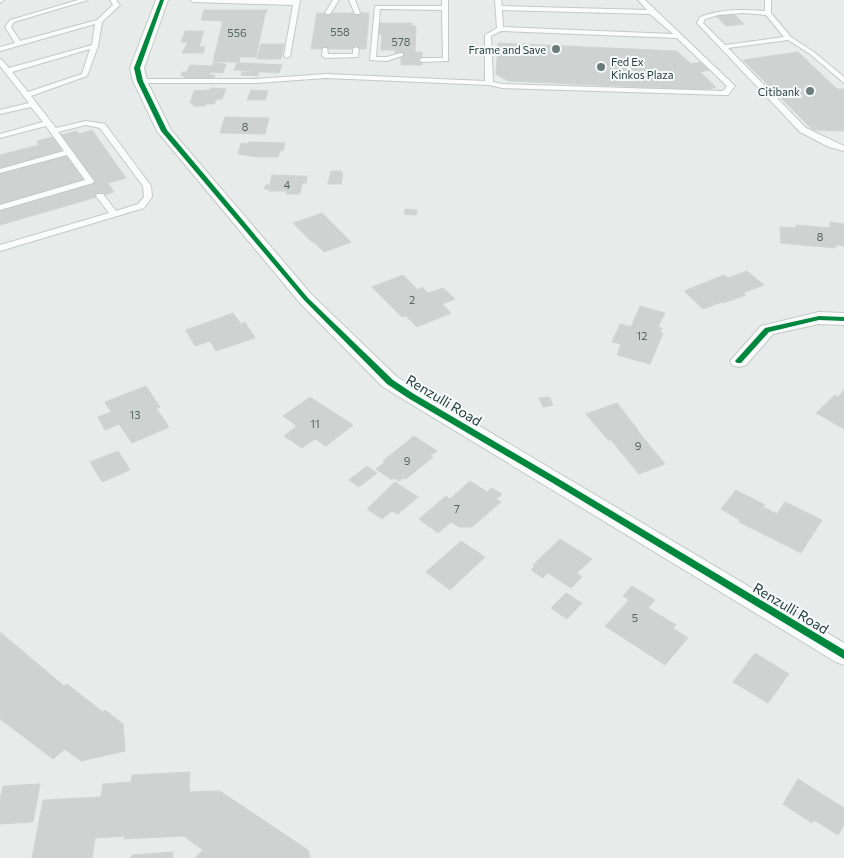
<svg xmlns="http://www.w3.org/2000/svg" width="844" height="858" font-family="Commissioner,sans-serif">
  <rect width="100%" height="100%" fill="#e7ecea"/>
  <path fill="#ced3d1" stroke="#d0d5d3" d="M204 10H268L265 14 256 57H240L239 62H213L223 21 201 20Z
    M317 13H369L366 49H311Z
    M734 14 744 24 726 26 716 16Z
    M378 23H412V26H416L415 52H422V65H401V53H395V50H381L382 34H378Z
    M185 31H204L199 47H205L203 53H182L188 42H181Z
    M498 43 677 51 691 64 701 62 710 70 700 72 716 87 707 90 508 81 496 74Z
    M261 44H284L281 59H257Z
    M798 52 837 89H844V131L813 130 743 60Z
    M213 63 226 64 223 73 211 72 209 75H215L213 80 184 78 185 76H181L182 72H187L190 65 212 66Z
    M237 63H245L282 65 279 73 234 70Z
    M242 72H259L258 76 241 75Z
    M211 88 226 89 222 99H217L214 104H206L205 106H193L194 103H190L194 91 210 90Z
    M251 90 268 91 265 100H247Z
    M225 117 269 118 265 134 220 133Z
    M92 130 126 178 108 183 114 192 0 225V155L39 145 37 141 77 131 79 134Z
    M249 142 285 143 283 151H280L278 157H257L238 154 241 143 248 144Z
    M331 171H341V173H343L341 184H328Z
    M272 175 296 176H307L306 183H302L300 194H286L287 191H269V189H264L266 185H270Z
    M405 209 417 210 416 215 404 214Z
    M322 213 351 242 324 252 314 242H312L293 223Z
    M830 222 844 224V246L836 245V248L781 243 780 227 796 228V225L830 228Z
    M747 271 764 285 743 293 746 295 723 303 722 302 703 309 684 291 724 275 728 278Z
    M403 275 418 290 422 287 428 293 443 288 455 299 442 304 451 313 417 327 406 316 402 317 372 287Z
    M640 306 665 313 658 327 662 328 660 333H663L650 364 617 355 621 344 612 342 620 324 631 327Z
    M233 313 241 324 245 322 255 338 216 351 210 341 195 346 186 330Z
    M146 386 160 407 156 408 169 427 132 443 119 424 105 430 98 417 111 412 105 402Z
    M844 390V429L816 413 835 395 838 397Z
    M310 397 353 425 326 446 315 439 302 448 284 436 297 426 283 416Z
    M549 397 553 405 543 407 539 398Z
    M617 403 638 430H637L665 464 639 474 611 440H608L586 414Z
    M414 436 437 451 430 456 433 457 406 479 403 478 399 481 394 478 392 480 376 469 385 462 383 461Z
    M118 451 130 470 102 482 90 462Z
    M367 466 377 473 359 487 349 480Z
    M470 481 487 492 492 488 502 494 496 499 501 502 472 527H459L451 522 438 533 419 519 446 496 450 499Z
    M395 482 418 497 398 514 392 511 382 519 367 509Z
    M736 490 765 505 763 507 777 514 785 502 822 520 801 553 739 522 740 520 721 509Z
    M560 539 592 559 577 573 582 577 571 588 548 573 543 578 531 570 535 566 533 565Z
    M461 541 485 557 450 590 426 572Z
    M632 586 655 600 648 608 676 625 673 628 688 638 665 665 605 626 629 600 623 596Z
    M566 593 582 603 567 619 551 608Z
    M0 632 64 686 67 684 103 712 105 710 123 724 125 751 81 761 65 749 53 759 0 719Z
    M755 653 789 674 768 703 733 682Z
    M190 772 189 792 220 791 308 850 310 858H195L203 850 184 836 124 839 125 836 95 838 92 858H32L43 800 101 797 103 784 131 782 132 775Z
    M798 779 844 808V825L838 835 814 820 812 823 783 804Z
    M40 784 33 822 0 824V799L3 786Z
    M173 852V858H131L132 855Z"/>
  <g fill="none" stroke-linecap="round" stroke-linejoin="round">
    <g stroke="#c4c9c7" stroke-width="2">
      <path id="service" d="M0 0H4L0 3Z
        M78 0H88L14 22 11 27 20 41 97 20 113 5 110 0H116L120 5 102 22 98 46 87 76 31 96 56 128 86 121 105 124 151 186 152 197 144 208 0 251V245L109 213 96 196 97 194H103L116 211 138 204 144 197 143 186 100 128 86 125 58 132 94 181 93 183 0 210V205L85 180 67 155 0 173V169L64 151 46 126 0 138V134L43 122 31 107 0 114V110L29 103 0 66V59L2 60 9 68 92 45 95 24 0 51V47L15 43 5 27 10 20ZM90 49 82 74 28 92 12 72Z
        M190 0H300L290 56 287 58 284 56 293 5 193 2Z
        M333 0H339L330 14H326L325 13Z
        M349 0H355L360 13 359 14H355Z
        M442 0H448V61L422 62 419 60 422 58H443L442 10 380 9 376 57H387L401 53 404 55 387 61 370 60 375 6H442Z
        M495 0H501L502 6 647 10 638 0H645L735 86 728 95H725L502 88 489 85 326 78 256 83H140L136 81 140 79H256L326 74 485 81V35L497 28ZM502 10 650 14 673 34 503 27ZM501 31 677 38 727 86 723 91 502 84 493 82 491 36Z
        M765 0H771V13L791 37 814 52 844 77V83L810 54 788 40 728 48 806 128 844 146V151L829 147 800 132 697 23 700 17C721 9 742 9 765 11ZM743 13 766 15 784 37 725 45 703 23 705 19 718 15Z
        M356 47 359 49 358 57 325 58 322 56 323 48H327L328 54H353V49Z"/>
    </g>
    <g stroke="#c4c9c7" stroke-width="2">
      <path id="minor" d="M156 0H168L144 68 147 81 171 130 312 295 397 377 844 643V665L836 662 383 387 300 303 157 131 133 81 130 68Z
        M819 312 844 313V325L819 324 773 334 746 365 739 367 732 365 730 361 761 326Z"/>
    </g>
    <use href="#service" fill="#fbfcfc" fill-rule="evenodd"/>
    <use href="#minor" fill="#fbfcfc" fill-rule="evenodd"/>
    <g stroke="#f6faf9" stroke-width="3">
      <path id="cycleway" d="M160 0H164L140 68 143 81 167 130 308 298 393 380 414 394 557 478 844 650V659L551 482 408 398 387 384 304 300 161 131 137 81 134 68Z
        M819 316 844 317V321L819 320 769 332 741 363H737L735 361 765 328Z"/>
    </g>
    <use href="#cycleway" fill="#00873e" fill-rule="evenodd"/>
  </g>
  <g fill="#697c78" stroke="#f6faf9" stroke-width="2">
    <circle cx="556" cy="49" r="5"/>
    <circle cx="601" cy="67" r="5"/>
    <circle cx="810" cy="91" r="5"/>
  </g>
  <g text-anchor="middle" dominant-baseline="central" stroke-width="4" stroke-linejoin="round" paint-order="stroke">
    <g font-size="11" fill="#506561">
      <text x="340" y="31">558</text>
      <text x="237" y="32">556</text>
      <text x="401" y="41">578</text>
      <text x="245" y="126">8</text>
      <text x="287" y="184">4</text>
      <text x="820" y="236">8</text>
      <text x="412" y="299">2</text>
      <text x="642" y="335">12</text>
      <text x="135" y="414">13</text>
      <text x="315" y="423">11</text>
      <text x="638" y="445">9</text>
      <text x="407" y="460">9</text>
      <text x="457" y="508">7</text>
      <text x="635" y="617">5</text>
    </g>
    <g font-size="11" fill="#253f3b" stroke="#f6faf9" text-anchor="end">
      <text x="546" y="49">Frame and Save</text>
      <text x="611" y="61" text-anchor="start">Fed Ex<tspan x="611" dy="13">Kinkos Plaza</tspan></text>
      <text x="800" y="91">Citibank</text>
    </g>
    <g font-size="14" fill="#253f3b" stroke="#f6faf9">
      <text transform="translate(444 400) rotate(31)">Renzulli Road</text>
      <text transform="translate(791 608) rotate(31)">Renzulli Road</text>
    </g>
  </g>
</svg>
